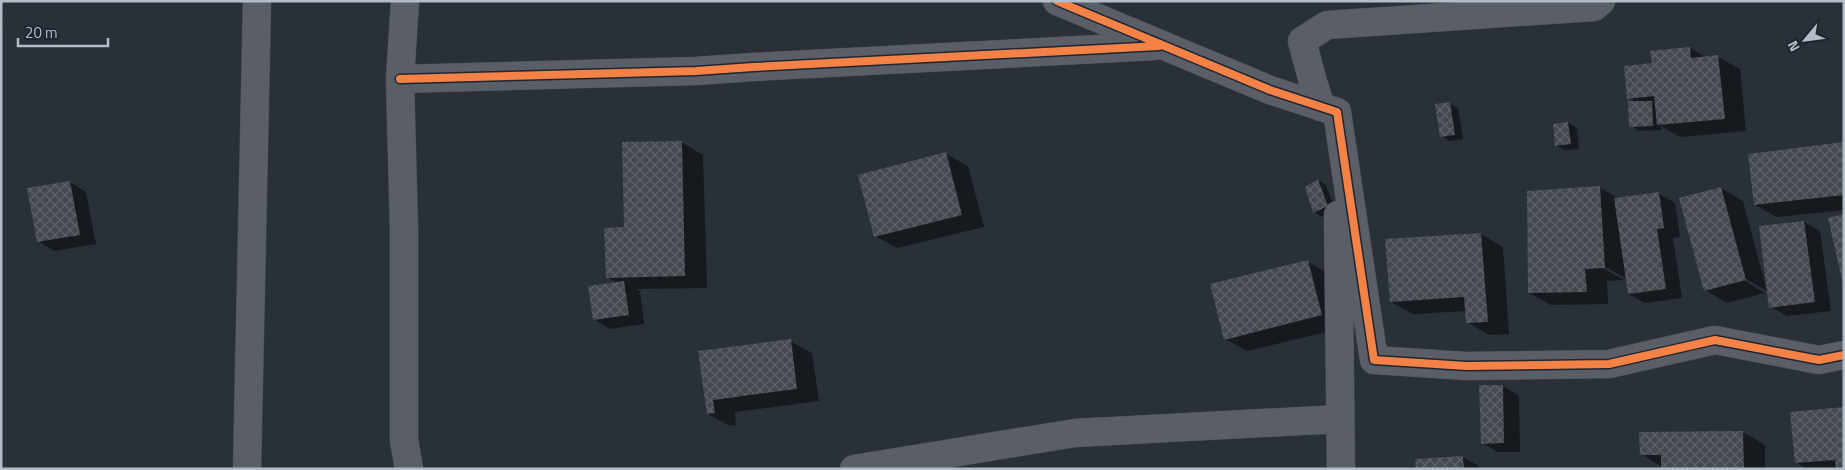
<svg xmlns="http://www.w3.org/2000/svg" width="1845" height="470" font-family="'Titillium Web',sans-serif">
  <defs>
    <pattern id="building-cross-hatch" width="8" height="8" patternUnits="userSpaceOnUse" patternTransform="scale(1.25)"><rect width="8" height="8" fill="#444950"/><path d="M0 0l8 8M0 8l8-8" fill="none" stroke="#5d6168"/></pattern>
  </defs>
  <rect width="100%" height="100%" fill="#2a3038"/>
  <path fill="#0007" d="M1 16 3 17 1 48Z
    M1690 48 1707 58 1718 57 1740 69 1746 131 1680 137 1661 126V130L1639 131 1631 126 1636 102 1628 98Z
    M1450 104 1458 108 1463 139 1449 141 1441 136Z
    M1568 123 1577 128 1579 149 1565 150 1557 146 1554 125Z
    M681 142 703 155 707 288 636 289 640 291 644 324 610 329 594 319 617 283 607 277 625 228Z
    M1844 144V210L1777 217 1755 205Z
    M946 154 968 166 984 227 897 248 875 236Z
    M1318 180 1326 185 1336 211 1322 217 1314 212Z
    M70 182 86 192 96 244 54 251 38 241Z
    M1600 188 1618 198 1658 193 1675 203 1680 237 1673 238 1682 298 1645 303 1629 294 1627 279 1600 264 1599 266 1624 280 1607 281 1608 304 1551 305 1529 293Z
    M1721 188 1743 201 1767 291 1741 276 1740 278 1765 293 1727 303 1705 290Z
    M1804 222 1820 231 1831 311 1787 316 1771 307Z
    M1481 234 1503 247 1509 334 1489 335 1467 322V311L1413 314 1391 302Z
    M1308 262 1330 274 1343 328 1247 351 1225 339Z
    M790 341 812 353 819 401 735 412 736 425 730 426 708 414 700 352Z
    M1503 386 1519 396 1520 452H1498L1482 443 1480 387Z
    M1844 408V469H1807L1796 462Z
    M1743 432 1765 445V469H1662V467L1641 454 1640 433Z
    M1463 457 1479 466V469H1417Z"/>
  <path fill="url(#building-cross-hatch)" d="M1690 47 1691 58 1718 55 1725 119 1657 125 1654 96 1627 99 1624 66 1652 63 1650 51Z
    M1628 101H1652L1653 126 1629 127Z
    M1450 102 1455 135 1440 137 1435 104Z
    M1568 122 1571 144 1555 146 1553 124Z
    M682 141 685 276 606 278 604 228 624 227 622 142Z
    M1844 142V195L1754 205 1748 154Z
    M946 152 962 215 874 237 858 175Z
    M1318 179 1328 206 1313 213 1305 187Z
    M70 181 80 235 37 242 27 188Z
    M1600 186 1605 268 1585 269 1587 292 1528 293 1527 191Z
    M1721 187 1746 280 1704 291 1679 198Z
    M1659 192 1664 228 1657 229 1666 289 1628 294 1614 198Z
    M1844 214V284H1843L1828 218Z
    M1804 221 1815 302 1769 308 1759 226Z
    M1481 233 1488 322 1466 323 1464 297 1390 302 1385 239Z
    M1308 260 1322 315 1224 340 1210 284Z
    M624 281 629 315 593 320 588 286Z
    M791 339 797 389 713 400 715 413 707 414 698 351Z
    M1479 385H1503L1504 443 1481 444Z
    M1844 407V469H1836L1835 460 1795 463 1790 412Z
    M1743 431 1744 469H1661V455H1640L1639 432Z
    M1463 456 1464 469H1416L1415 459Z"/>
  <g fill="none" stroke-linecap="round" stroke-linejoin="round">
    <g stroke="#484c53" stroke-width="29">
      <path id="street" d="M405 1 400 79 404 230V440L409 469
        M1057 1 1270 90 1337 112 1374 360 1466 366 1609 364 1715 340 1819 360 1844 355
        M400 79 696 71 753 67 1155 46
        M1321 107 1313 82 1302 41 1327 25 1594 7 1601 1
        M1338 215 1341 469
        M247 469 257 1
        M854 469 1075 433 1340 419"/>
    </g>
    <use href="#street" stroke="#5a5e66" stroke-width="28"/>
    <g stroke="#1d2633" stroke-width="11">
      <path id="cycleway" d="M1057 1 1270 90 1337 112 1374 360 1466 366 1609 364 1715 340 1819 360 1844 355
        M400 79 696 71 753 67 1159 46"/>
    </g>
    <use href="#cycleway" stroke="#f48246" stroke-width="8"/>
  </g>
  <rect width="1845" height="470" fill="none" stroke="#b4bcc9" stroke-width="5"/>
  <g transform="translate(1805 40) rotate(241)" stroke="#1d2633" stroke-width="4" paint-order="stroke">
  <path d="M0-4L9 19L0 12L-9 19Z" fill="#b4bcc9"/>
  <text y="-8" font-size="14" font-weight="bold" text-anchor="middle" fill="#b4bcc9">N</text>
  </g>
  <path d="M18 38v8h90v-8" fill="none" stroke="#b4bcc9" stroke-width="2.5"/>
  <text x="25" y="38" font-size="15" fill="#b4bcc9" stroke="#1d2633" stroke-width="4" paint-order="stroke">20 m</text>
</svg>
